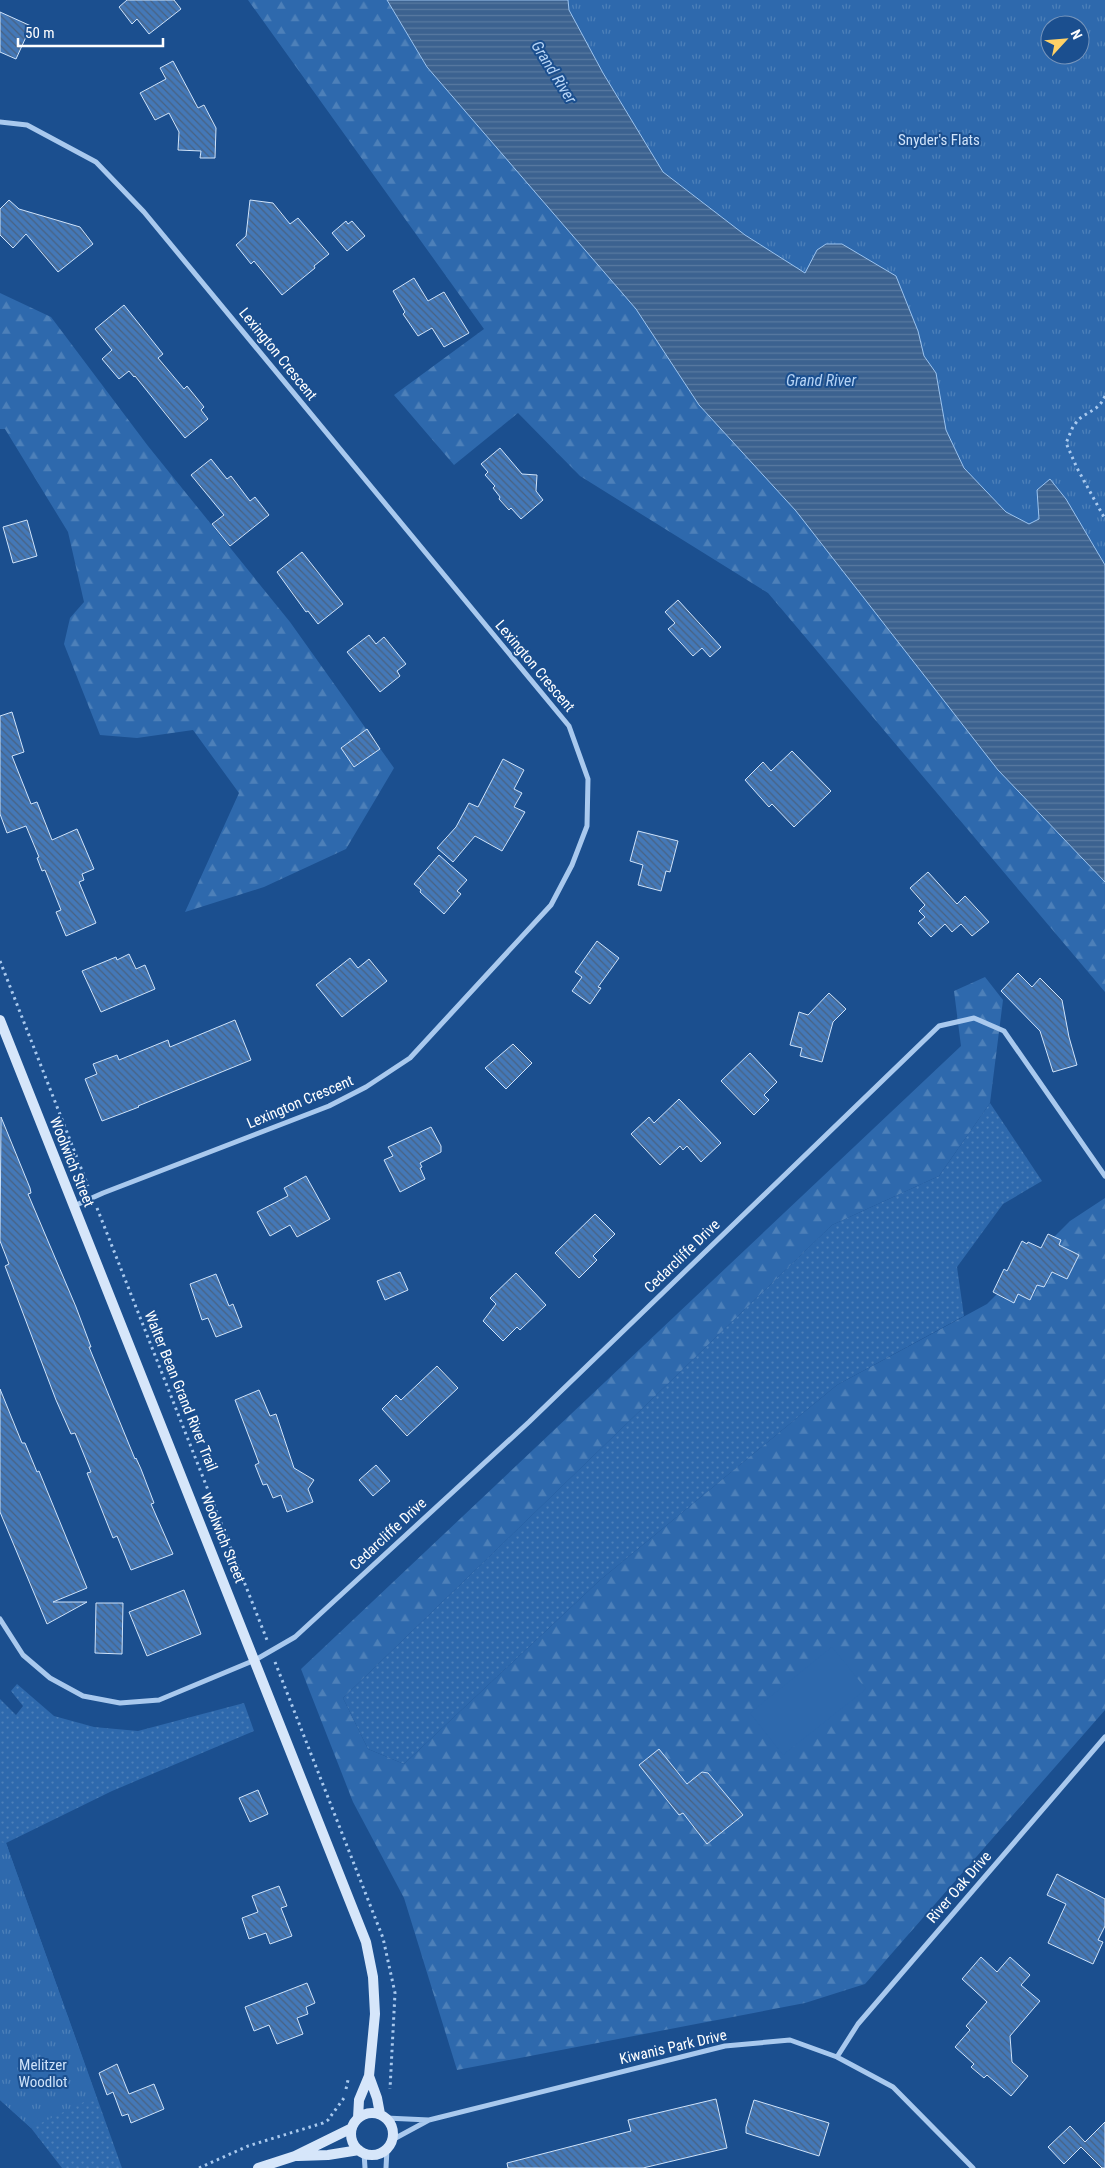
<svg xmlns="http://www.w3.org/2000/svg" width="1105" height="2168" font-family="'Roboto Condensed',sans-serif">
  <defs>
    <pattern id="grass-dots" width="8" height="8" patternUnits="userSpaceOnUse" patternTransform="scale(1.25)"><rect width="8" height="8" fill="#2e69ad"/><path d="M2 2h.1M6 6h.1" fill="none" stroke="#4d80b9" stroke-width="1.8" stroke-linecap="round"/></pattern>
    <pattern id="forest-firs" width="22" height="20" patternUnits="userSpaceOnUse" patternTransform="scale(1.25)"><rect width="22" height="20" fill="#2e69ad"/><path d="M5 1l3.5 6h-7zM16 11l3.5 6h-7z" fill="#4d80b9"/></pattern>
    <pattern id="park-tufts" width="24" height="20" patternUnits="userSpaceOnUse" patternTransform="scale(1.25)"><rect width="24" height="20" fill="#2e69ad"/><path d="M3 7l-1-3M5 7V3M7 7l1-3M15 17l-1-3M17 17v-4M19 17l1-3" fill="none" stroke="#4d80b9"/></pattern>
    <pattern id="water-rules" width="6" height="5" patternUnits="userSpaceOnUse" patternTransform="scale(1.25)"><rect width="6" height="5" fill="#3c6290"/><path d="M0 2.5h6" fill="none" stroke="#597aa1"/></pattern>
    <pattern id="building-back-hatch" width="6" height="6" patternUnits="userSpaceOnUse" patternTransform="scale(1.25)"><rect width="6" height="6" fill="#4478b7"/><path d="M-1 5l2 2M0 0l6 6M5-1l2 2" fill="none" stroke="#486282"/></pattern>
  </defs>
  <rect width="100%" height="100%" fill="#1b4f8f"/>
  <path fill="url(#grass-dots)" d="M990 1103 1042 1181 1003 1204 957 1267 964 1316 837 1385 599 1581 404 1764 368 1749 343 1698 832 1225 939 1176Z
    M17 1684 54 1716 94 1727 138 1731 244 1703 254 1731 112 1791 6 1843 122 2168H62L31 2128 0 2100V1699L16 1715 23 1706 11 1691Z"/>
  <path fill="url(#forest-firs)" d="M248 0H387L427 67 636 309 699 405 796 511 998 770 1105 882V992L768 593 580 476 518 413 454 465 394 395 484 329Z
    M0 293 51 317 148 446 290 622 394 768 346 849 264 887 185 912 239 793 193 730 137 738 100 735 64 644 70 618 84 602 68 532 5 429H0Z
    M985 977 1003 1000 990 1103 939 1176 832 1225 343 1698 368 1749 404 1764 599 1581 837 1385 987 1304 1070 1221 1105 1198V1710L865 1984 805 2003 457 2070 404 1898 353 1802 301 1669 961 1046 954 991Z"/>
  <path fill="url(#park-tufts)" fill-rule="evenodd" d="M559 0H1105V565L1066 499 1050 479 1039 519 1029 524 1006 512 964 468 946 430 936 373 924 356 918 331 896 276 842 244H826L805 273 745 235 663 172ZM1050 25H1080V55H1050Z
    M0 1842 6 1843 96 2096 31 2128 0 2100Z"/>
  <path fill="#2e69ad" d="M832 1647 866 1689 783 1755 750 1713Z"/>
  <path fill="url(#water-rules)" stroke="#9cc4f0" d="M387 0H568L569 10 603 73 663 172 745 235 805 273 817 250 826 244H842L896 276 918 331 924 356 936 373 946 430 964 468 1006 512 1029 524 1039 519 1037 490 1050 479 1066 499 1105 565V882L998 770 796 511 699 405 636 309 427 67Z"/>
  <path fill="url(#building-back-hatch)" stroke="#cfe3fa" d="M127 0H174L181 9 149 34 137 19 132 24 119 7Z
    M0 12 31 26 16 59 0 52Z
    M173 61 198 108 204 105 216 128 215 158H200L201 151 178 150 179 132 169 113 155 120 140 93 166 79 160 68Z
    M9 200 19 209 80 227 93 244 58 272 26 234 13 248 0 235V209Z
    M250 200 273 203 290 224 298 218 329 254 314 266 315 268 282 295 254 261 251 264 236 245 246 236Z
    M346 221 348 224 352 221 365 236 347 251 332 233Z
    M414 278 428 301 444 292 469 333 444 347 432 328 418 336 403 314 405 312 393 291Z
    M124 305 163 354 158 358 184 389 187 386 204 407 201 410 208 419 185 438 135 376 134 377 129 371 119 379 102 359 112 350 95 329Z
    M500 448 522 474 537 475 536 491 543 500 521 519 511 508 509 510 499 499 500 497 493 488 495 486 485 475 488 472 481 464Z
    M211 459 227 479 231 476 250 501 255 497 269 515 230 546 212 524 224 515 191 475Z
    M27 520 37 556 13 563 3 527Z
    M302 552 343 604 318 624 308 611 306 612 277 572Z
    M678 600 721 647 710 657 702 648 693 656 668 629 675 623 665 612Z
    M369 635 376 644 384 637 406 664 397 671 400 676 380 692 347 652Z
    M12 712 24 752 12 756 31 804 37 802 52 840 77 829 94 869 82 874 84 880 79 882 96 923 66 936 56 912 61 910 45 870 42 871 37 858 39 857 26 826 7 833 0 814V716Z
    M367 729 380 749 354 767 341 748Z
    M792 751 831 791 794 827 772 804 769 807 745 780 763 762 771 771Z
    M503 759 524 770 514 789 522 793 514 807 525 812 502 851 475 836 453 862 437 848 456 827 469 803 478 807Z
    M638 831 678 841 670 872 666 871 661 891 638 885 643 865 630 861Z
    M439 855 467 880 457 891 461 894 444 914 420 892 421 890 414 884Z
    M928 872 957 904 965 896 989 922 972 936 961 924 952 932 945 924 931 937 918 923 925 917 919 911 925 905 910 888Z
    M597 941 619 958 598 987 601 988 590 1004 572 991 582 977 575 972Z
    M129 954 136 969 145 965 155 989 101 1012 82 971 116 957 117 960Z
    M350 958 358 968 369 959 387 981 342 1017 316 985Z
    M1018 973 1032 987 1040 978 1062 1000 1069 1037 1077 1065 1053 1072 1040 1031 1001 991Z
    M829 993 846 1009 833 1022 822 1062 800 1056 802 1048 790 1045 799 1012 808 1015Z
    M235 1020 251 1060 138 1106 139 1107 102 1121 85 1079 97 1074 93 1064 117 1055 119 1060 168 1040 170 1047Z
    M513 1044 532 1063 506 1089 485 1068Z
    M750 1053 777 1082 764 1095 769 1100 754 1115 721 1081Z
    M679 1099 721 1143 701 1162 687 1146 683 1150 680 1146 660 1165 631 1134 649 1117 654 1123Z
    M1 1117 30 1188 31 1193 28 1194 76 1307 91 1347H89L135 1459 136 1458 141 1469 154 1503 151 1504 173 1554 131 1570 117 1536 113 1538 87 1473 91 1472 75 1433 71 1434 56 1400 5 1266 9 1264 0 1241Z
    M431 1127 441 1146V1152L420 1163 422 1167 420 1168 425 1179 400 1192 384 1160 393 1156 388 1147Z
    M306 1176 330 1219 297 1237 290 1225 270 1236 257 1212 288 1196 284 1188Z
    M595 1214 615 1234 593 1256 597 1260 579 1278 555 1253Z
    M1048 1234 1061 1240 1059 1245 1079 1255 1067 1279 1052 1272 1044 1287 1037 1285 1030 1300 1018 1294 1014 1303 993 1292 1004 1269 1007 1271 1022 1241 1027 1244 1028 1242 1041 1248Z
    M400 1272 408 1290 385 1300 377 1281Z
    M516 1273 546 1305 520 1330 517 1327 503 1341 483 1321 496 1304 490 1298Z
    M216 1274 229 1306 233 1304 242 1327 216 1337 208 1318 202 1320 190 1284Z
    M437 1366 458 1388 407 1436 382 1409 396 1395 401 1400Z
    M0 1389 22 1443H25L37 1472 39 1471 87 1588 53 1602H87L47 1624 0 1512Z
    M259 1390 270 1416 276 1414 294 1468 314 1480 308 1489 313 1502 287 1512 281 1495 273 1498 267 1484 263 1485 255 1465 259 1463 235 1400Z
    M376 1465 390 1481 373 1496 359 1480Z
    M184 1590 201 1634 147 1656 129 1612Z
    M96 1603H123L122 1654 95 1653Z
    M659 1749 687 1784 702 1772 708 1773 743 1815 707 1844 683 1813 679 1815 639 1765Z
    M258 1790 268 1814 250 1822 239 1798Z
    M1057 1874 1105 1899V1926L1098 1940 1103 1942 1093 1964 1048 1943 1066 1904 1047 1895Z
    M279 1886 287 1906 281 1908 292 1936 270 1944 266 1933 249 1939 242 1918 258 1912 252 1896Z
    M981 1957 997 1972 1010 1957 1030 1975 1021 1985 1040 2001 1010 2036 1012 2062 1028 2076 1011 2096 987 2075 984 2078 971 2067 974 2064 955 2047 970 2030 966 2026 987 2002 962 1979Z
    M307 1983 315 2003 306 2007 308 2014 297 2018 303 2034 277 2044 269 2025 254 2031 245 2007Z
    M117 2064 129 2094 154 2084 164 2109 131 2123 128 2114 122 2116 113 2092 107 2095 99 2073Z
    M716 2099 727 2148 643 2168H508L507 2163 631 2131 628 2120Z
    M754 2100 829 2123 819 2156 746 2133V2127Z
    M1105 2122V2168H1102L1081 2147 1064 2164 1048 2147 1070 2126 1085 2142Z"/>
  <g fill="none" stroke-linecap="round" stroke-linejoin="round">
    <path stroke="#a9c9ee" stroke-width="3" stroke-dasharray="2.5 4" stroke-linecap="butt" d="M1105 396C1097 414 1085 410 1075 424 1071 429 1069 437 1066 443L1077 468 1105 519
      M0 961 88 1186
      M97 1208 267 1640
      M275 1662 383 1938 395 1993 390 2089
      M346 2089 348 2080
      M199 2168 248 2146 323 2123 328 2120 344 2098"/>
    <path stroke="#a9c9ee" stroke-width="5" d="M0 122 27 125 96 162 144 212 569 726 588 779 587 826 572 865 551 905 410 1058 366 1087 329 1106 103 1193 74 1206
      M0 1619 23 1655 50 1678 83 1696 120 1703 159 1700 255 1660 295 1637 529 1422 939 1026 974 1018 1004 1031 1105 1176
      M837 2057 858 2024 1105 1737
      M386 2118 429 2120
      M392 2140 429 2120 725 2046 790 2040 837 2057 893 2087 973 2168
      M364 2153 365 2168
      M386 2168 387 2149"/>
    <path stroke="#d6e6fa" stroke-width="10" d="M0 1020 366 1942 373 1977 375 2014 369 2076 359 2100 358 2118
      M369 2076 377 2098 380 2114
      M351 2134a21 21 0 1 1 42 0a21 21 0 1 1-42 0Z
      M298 2156 328 2155 359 2150
      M258 2168 295 2156 352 2128"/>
  </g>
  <g text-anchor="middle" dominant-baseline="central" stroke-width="4" stroke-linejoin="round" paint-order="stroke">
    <g font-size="15" fill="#cfe3fa" stroke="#1b4f8f">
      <text x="939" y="140">Snyder's Flats</text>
      <text x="43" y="2065">Melitzer<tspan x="43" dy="17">Woodlot</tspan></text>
    </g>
    <g font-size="15" fill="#fff" stroke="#1b4f8f">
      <text transform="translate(278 354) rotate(51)">Lexington Crescent</text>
      <text transform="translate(535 666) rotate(50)">Lexington Crescent</text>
      <text transform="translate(300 1102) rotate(-23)">Lexington Crescent</text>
      <text transform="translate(72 1162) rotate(68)">Woolwich Street</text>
      <text transform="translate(682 1256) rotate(-44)">Cedarcliffe Drive</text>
      <text transform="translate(181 1391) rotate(68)">Walter Bean Grand River Trail</text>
      <text transform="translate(388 1534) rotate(-43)">Cedarcliffe Drive</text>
      <text transform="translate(223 1538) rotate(68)">Woolwich Street</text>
      <text transform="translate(959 1887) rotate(-49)">River Oak Drive</text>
      <text transform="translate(673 2047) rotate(-13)">Kiwanis Park Drive</text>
    </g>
    <g font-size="16" font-style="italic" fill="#b5d3f5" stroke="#1b4f8f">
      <text transform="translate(554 72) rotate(58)">Grand River</text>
      <text x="821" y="380">Grand River</text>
    </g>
  </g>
  <g transform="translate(1065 40) rotate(64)"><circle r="24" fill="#1b4f8f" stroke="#7695bc"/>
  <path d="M0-4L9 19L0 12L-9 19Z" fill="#ffd166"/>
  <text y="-8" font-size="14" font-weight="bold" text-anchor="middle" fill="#ffffff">N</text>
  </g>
  <path d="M18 38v8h145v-8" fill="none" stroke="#ffffff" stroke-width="2.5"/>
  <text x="25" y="38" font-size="15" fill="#ffffff" stroke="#1b4f8f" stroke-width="4" paint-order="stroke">50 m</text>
</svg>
